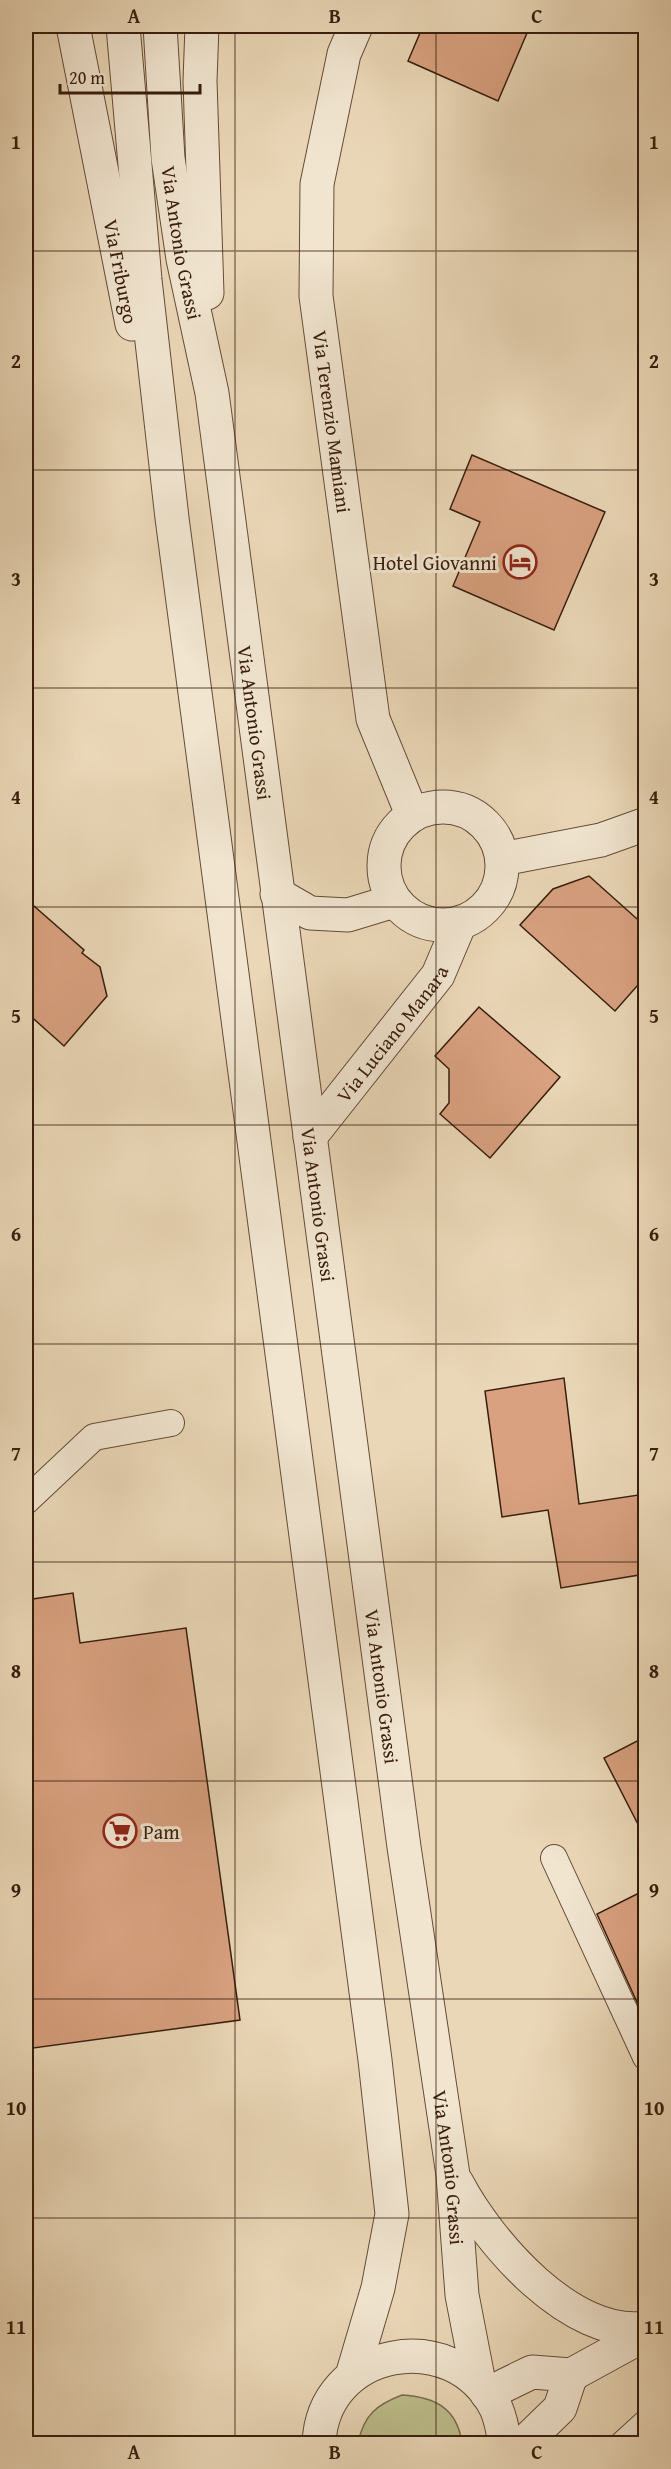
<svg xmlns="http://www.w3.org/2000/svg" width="671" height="2469" font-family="'Gentium Book Plus',serif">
  <rect width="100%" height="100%" fill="#ead7b7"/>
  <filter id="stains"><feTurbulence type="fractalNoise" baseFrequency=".00333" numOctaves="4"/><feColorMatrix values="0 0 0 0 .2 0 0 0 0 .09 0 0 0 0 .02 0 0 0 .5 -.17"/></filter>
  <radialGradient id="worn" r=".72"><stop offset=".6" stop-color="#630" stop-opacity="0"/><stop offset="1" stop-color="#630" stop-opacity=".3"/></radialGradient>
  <path fill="#bcbd8b" stroke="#7a6d4c" stroke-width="1.5" d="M402 2395C435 2397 457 2408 462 2443H358C364 2415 376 2405 402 2395Z"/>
  <path fill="#d9a180" stroke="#371d0c" stroke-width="1.5" d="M423 26H530L498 101 408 61Z
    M472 455 605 512 554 630 453 586 480 522 450 509Z
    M589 876 645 926V977L615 1011 520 925 553 889Z
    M26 899 84 950 82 953 100 967 107 996 64 1046 26 1012Z
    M479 1007 560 1077 490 1158 440 1114 449 1103V1069L435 1056Z
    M564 1378 579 1504 645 1494V1574L561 1588 548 1510 502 1517 485 1391Z
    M73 1593 80 1643 186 1628 240 2020 26 2049V1600Z
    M645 1737V1838L604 1758Z
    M645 1890V2020L597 1914Z"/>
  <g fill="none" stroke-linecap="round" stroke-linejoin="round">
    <g stroke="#644c37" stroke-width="28">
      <path id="service" d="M26 1501 94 1437 171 1423
        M554 1858 646 2057
        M623 2444 646 2423"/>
    </g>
    <g stroke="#644c37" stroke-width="35">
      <g id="minor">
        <path id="s1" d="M356 26 344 54 317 184 316 296 373 719 412 814"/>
        <circle cx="443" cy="866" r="59"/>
        <path d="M502 859 601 840 646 824"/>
        <path d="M277 894 310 913 348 915 394 901"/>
        <path id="s2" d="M310 1137 438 975 460 923"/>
      </g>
    </g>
    <g stroke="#644c37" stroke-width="35">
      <g id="tertiary">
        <path id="s3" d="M73 26 132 324"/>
        <path d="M123 26 145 280 172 518 375 2060 392 2214 378 2288 352 2376"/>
        <path id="s4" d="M160 26 168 158 183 259 212 393 404 1847 453 2175 462 2295 479 2383"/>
        <path d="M202 26 200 81 207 293"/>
        <path d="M457 2183C488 2242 571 2339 646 2328"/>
        <path d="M487 2394 532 2372 571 2375 646 2334"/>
        <path d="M319 2444C322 2348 453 2323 496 2408 501 2419 503 2431 505 2444"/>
        <path d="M523 2444 560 2408 571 2375"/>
      </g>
    </g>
    <use href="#service" stroke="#f1e5d0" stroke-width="26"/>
    <use href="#minor" stroke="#f1e5d0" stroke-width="33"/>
    <use href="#tertiary" stroke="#f1e5d0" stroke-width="33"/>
  </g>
  <path fill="none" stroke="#371d0c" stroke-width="1.5" stroke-opacity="0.55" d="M235 26V2444M436 26V2444M26 251H646M26 470H646M26 688H646M26 907H646M26 1125H646M26 1344H646M26 1562H646M26 1781H646M26 1999H646M26 2218H646"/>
  <defs>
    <g id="hotel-ring" transform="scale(1.725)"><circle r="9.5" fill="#f1e5d0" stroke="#8f2418" stroke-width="1.5"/><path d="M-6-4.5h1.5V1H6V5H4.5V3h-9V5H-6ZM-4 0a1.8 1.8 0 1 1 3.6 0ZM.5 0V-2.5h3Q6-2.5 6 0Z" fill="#8f2418"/></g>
    <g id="supermarket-ring" transform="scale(1.725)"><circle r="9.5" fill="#f1e5d0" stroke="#8f2418" stroke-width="1.5"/><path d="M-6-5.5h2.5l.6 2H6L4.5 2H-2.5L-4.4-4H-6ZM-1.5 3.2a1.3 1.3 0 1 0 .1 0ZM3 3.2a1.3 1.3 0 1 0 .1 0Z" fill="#8f2418"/></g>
  </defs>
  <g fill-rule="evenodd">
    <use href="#hotel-ring" x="520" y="562"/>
    <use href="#supermarket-ring" x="120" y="1831"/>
  </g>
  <g text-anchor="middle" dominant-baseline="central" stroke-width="6" stroke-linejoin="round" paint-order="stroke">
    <g font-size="20" fill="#371d0c" stroke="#f1e5d0">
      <text stroke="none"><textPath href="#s4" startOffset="218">Via Antonio Grassi</textPath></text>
      <text stroke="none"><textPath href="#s3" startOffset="250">Via Friburgo</textPath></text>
      <text stroke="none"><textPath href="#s1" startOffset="402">Via Terenzio Mamiani</textPath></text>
      <text stroke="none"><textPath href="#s4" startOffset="704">Via Antonio Grassi</textPath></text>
      <text stroke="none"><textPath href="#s2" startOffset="132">Via Luciano Manara</textPath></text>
      <text stroke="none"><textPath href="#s4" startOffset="1190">Via Antonio Grassi</textPath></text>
      <text stroke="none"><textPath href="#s4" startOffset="1676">Via Antonio Grassi</textPath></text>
      <text stroke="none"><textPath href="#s4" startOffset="2162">Via Antonio Grassi</textPath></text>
    </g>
    <g font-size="20" fill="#371d0c" stroke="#f1e5d0" text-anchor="end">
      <text x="497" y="562">Hotel Giovanni</text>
      <text x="143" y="1831" text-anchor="start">Pam</text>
    </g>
  </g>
  <rect width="671" height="2469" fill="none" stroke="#ead7b7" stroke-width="66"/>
  <path d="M60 84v9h140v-9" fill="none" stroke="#371d0c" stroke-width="3"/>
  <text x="69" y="84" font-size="18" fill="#371d0c" stroke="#f1e5d0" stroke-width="4.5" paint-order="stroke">20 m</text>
  <rect x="33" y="33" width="605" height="2403" fill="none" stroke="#371d0c" stroke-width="2"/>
  <g font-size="20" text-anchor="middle" font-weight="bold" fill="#371d0c">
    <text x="134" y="23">A</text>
    <text x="335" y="23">B</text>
    <text x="537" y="23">C</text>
    <text x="16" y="149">1</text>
    <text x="654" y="149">1</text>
    <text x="16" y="368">2</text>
    <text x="654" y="368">2</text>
    <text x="16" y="586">3</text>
    <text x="654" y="586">3</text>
    <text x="16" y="804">4</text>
    <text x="654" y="804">4</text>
    <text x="16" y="1023">5</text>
    <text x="654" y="1023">5</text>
    <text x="16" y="1241">6</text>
    <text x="654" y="1241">6</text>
    <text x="16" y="1460">7</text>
    <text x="654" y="1460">7</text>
    <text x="16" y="1678">8</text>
    <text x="654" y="1678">8</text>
    <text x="16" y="1897">9</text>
    <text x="654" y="1897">9</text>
    <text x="16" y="2115">10</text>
    <text x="654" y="2115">10</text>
    <text x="16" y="2334">11</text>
    <text x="654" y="2334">11</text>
    <text x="134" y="2459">A</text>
    <text x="335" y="2459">B</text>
    <text x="537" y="2459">C</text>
  </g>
  <rect width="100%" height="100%" filter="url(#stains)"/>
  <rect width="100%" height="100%" fill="url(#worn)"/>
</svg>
